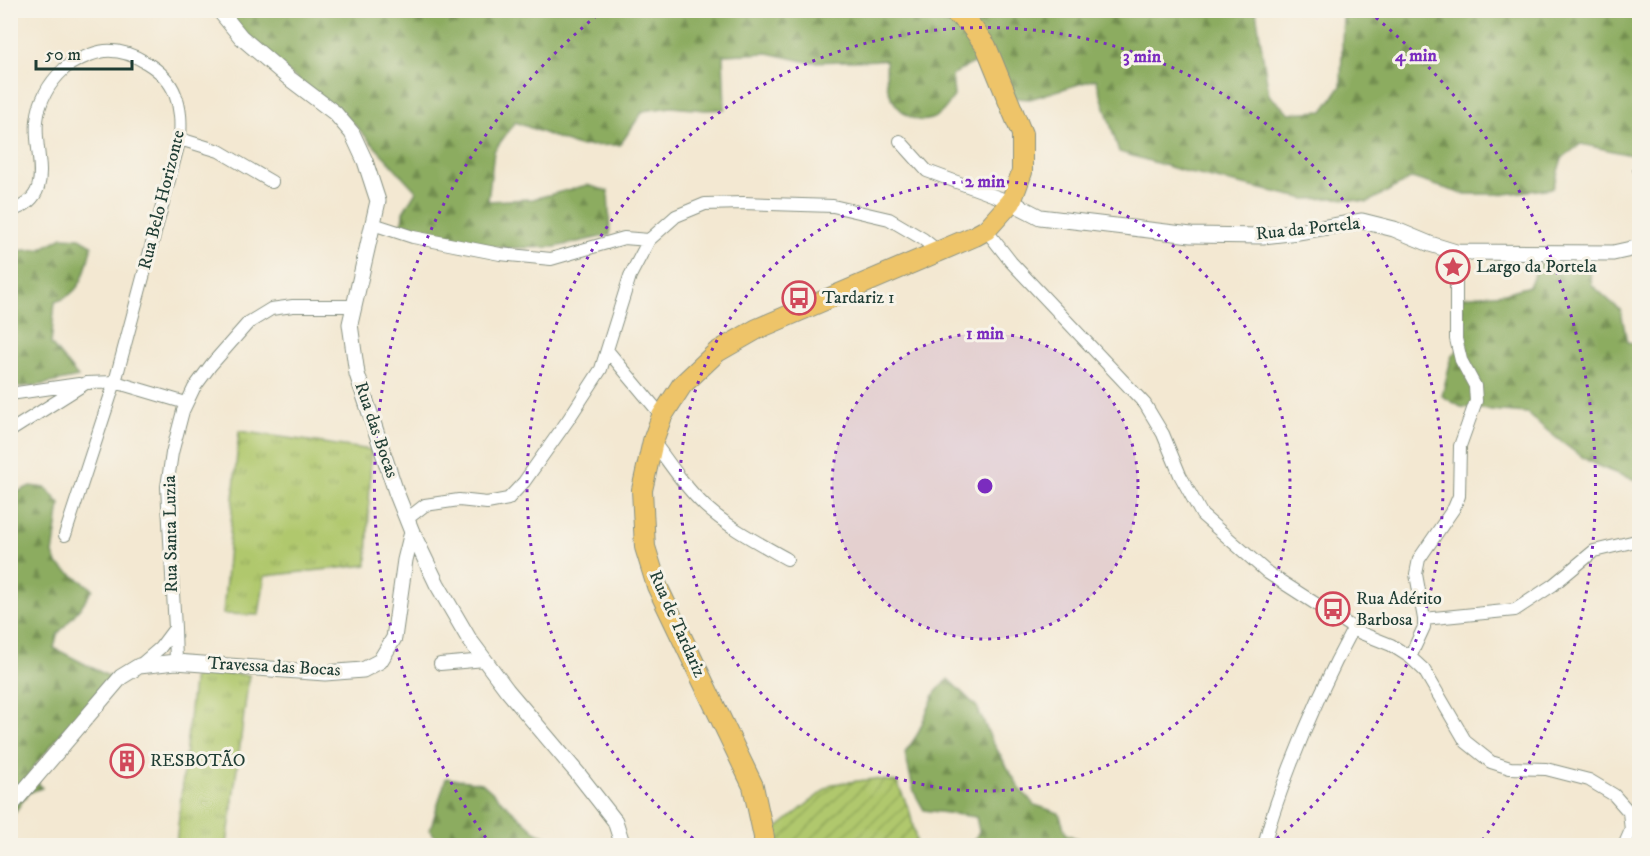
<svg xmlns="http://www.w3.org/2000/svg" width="1650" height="856" font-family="'IM FELL DW Pica',serif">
  <defs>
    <pattern id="grass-tufts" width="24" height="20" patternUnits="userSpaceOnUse" patternTransform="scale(1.5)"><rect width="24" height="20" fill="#b0c86d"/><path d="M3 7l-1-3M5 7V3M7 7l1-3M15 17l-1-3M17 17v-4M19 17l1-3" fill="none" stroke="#8fa45a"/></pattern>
    <pattern id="forest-firs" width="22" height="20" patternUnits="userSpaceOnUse" patternTransform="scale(1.5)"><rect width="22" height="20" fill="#8cac60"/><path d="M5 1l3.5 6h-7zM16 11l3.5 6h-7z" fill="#728d50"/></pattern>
    <pattern id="garden-furrows" width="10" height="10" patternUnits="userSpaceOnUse" patternTransform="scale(1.5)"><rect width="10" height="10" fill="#b0c86d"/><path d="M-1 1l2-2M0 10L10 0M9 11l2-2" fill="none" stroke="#8fa45a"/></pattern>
  </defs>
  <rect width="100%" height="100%" fill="#f7f3e8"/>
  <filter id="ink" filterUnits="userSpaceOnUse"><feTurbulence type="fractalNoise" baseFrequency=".0167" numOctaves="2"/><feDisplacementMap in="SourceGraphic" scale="12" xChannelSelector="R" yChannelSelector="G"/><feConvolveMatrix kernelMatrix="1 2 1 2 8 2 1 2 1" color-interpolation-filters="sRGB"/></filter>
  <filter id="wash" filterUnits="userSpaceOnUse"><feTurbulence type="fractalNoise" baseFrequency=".008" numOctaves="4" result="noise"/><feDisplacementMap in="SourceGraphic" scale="24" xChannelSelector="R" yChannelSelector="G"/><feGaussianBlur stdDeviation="1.35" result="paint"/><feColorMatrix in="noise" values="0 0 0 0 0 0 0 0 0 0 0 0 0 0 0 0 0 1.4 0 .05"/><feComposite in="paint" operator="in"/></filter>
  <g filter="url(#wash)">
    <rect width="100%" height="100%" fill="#f3e8d2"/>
    <path fill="url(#grass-tufts)" stroke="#688250" stroke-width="1.5" d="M239 431 371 450 367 565 265 576 259 615 223 614Z
      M194 672 249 675 227 845H176Z"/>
    <path fill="url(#forest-firs)" stroke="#56744a" stroke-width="1.5" d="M239 10 1256 11 1269 95 1289 113 1323 111 1341 86 1343 11H1639V151L1631 155 1581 144 1562 158 1553 188 1505 194H1463L1412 178 1368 202 1338 198 1306 199 1190 173 1119 152 1096 79 1030 99 1015 98 991 53 952 75 954 96C948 105 942 115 931 119 912 126 893 106 888 89 885 80 887 69 886 60L808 62 768 53 723 55 725 109 705 110 671 107 643 111 620 145 578 146 515 122 494 151 488 201 533 199 587 185 608 191 610 235 555 247 509 248 461 243 420 235 402 225 403 212 416 191 355 125 226 23Z
      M62 237 80 238 92 245C85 271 84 293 55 302L51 344 78 377 40 385 11 388 10 279 16 251 41 249Z
      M1541 262H1588L1592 285 1621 311 1627 342 1639 344V481C1622 475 1603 470 1587 460 1565 446 1546 430 1527 413L1501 411 1461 407 1442 396 1452 355 1464 345 1461 297 1505 293 1529 286Z
      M30 486 46 488 60 504 53 554 58 565 93 589 80 608 57 635 54 648 112 678 60 735 30 771 42 788 28 793 11 818V495Z
      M948 679 977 707 992 741 1020 789 1035 805 1059 813 1066 834 1087 843 1086 845H972L979 831 976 817 924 810 914 792 905 753 917 735 935 693Z
      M446 778 482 783 535 831 562 845H441L430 830Z"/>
    <path fill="url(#garden-furrows)" stroke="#688250" stroke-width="1.5" d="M874 779 897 782 910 812 917 845H775V830L832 784Z"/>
  </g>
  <g filter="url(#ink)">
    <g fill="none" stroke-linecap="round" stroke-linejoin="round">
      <g stroke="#899283" stroke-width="14">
        <path id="minor" d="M180 139 219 151 272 182
          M900 141 927 171 1011 202
          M1639 169 1640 170
          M10 211C58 197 33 155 37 121 39 101 49 83 64 69 71 62 94 52 105 51 131 49 166 70 175 94 181 109 181 123 180 139L115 382 186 403
          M373 224 413 237 500 254 551 259 624 238 649 240
          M986 230 1011 262 1145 404 1163 434 1180 475 1202 515 1268 573 1361 633 1391 645 1410 657 1424 670 1466 742 1491 762 1510 768 1546 769 1589 780 1614 795 1629 812 1631 830 1624 846
          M607 350 662 416
          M10 394 79 384
          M10 431 86 383 115 382 65 535
          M653 441C669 463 685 487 705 506 729 528 759 543 787 559
          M407 519 425 505 459 500 487 503 508 499 524 482 568 420 601 369 630 276 649 240 676 216 705 204 743 203 833 206 889 219 923 239 938 251
          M1424 619 1515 610 1553 585 1594 551 1640 540
          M175 628 176 662
          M1410 657 1424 627V619L1416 574 1419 559 1454 508 1459 496 1460 446 1476 401 1475 386 1461 360 1456 339V252
          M440 664 485 660
          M139 666 160 648 175 628 167 487 172 453 183 411 194 388 211 365 248 323 271 309 293 306H355
          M1264 846C1270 819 1280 793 1290 767 1308 720 1329 673 1353 629"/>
      </g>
      <g stroke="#899283" stroke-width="17">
        <path id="tertiary" d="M219 10 241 37 290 79 335 113 352 133 365 161 378 201 350 324 357 374 396 492 412 532 437 584 469 639 507 690 579 775 615 821 623 846
          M1011 202 1040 217 1191 235 1263 236 1298 232 1362 221 1394 229 1430 244 1456 252 1613 253 1640 247
          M10 807 121 677 139 666 176 662 325 673 363 670 380 661 394 638 405 560 412 532"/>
      </g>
      <g stroke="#899283" stroke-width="22">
        <path id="primary" d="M764 846V837L753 786 657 586 645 547 642 490 653 441 662 416 682 385 717 352 757 329 975 236 986 230 1011 202 1022 172V134L986 46 968 22 951 10"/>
      </g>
      <use href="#minor" stroke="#fff" stroke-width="12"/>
      <use href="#tertiary" stroke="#fff" stroke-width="15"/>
      <use href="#primary" stroke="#eec469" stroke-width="20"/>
    </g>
  </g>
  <circle cx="985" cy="486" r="153" fill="#7b2cbf" fill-opacity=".12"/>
  <g fill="none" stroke="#7b2cbf" stroke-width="3" stroke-dasharray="3 6">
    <circle cx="985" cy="486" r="153"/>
    <circle cx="985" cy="486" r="305"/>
    <path d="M700 844A458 458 0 1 1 1270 844"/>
    <path d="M491 845A610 610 0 0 1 601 12M1369 12A610 610 0 0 1 1479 845"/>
  </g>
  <defs>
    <g id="sight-ring" transform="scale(1.725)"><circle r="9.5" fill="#f7f3e8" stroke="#d1495b" stroke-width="1.5"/><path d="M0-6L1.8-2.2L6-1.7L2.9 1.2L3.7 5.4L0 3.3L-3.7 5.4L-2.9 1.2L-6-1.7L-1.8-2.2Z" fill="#d1495b"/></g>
    <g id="bus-ring" transform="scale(1.725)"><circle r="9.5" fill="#f7f3e8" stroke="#d1495b" stroke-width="1.5"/><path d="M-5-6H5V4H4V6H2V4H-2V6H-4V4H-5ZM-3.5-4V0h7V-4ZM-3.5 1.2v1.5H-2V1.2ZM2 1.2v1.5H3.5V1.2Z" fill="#d1495b"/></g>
    <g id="building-ring" transform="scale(1.725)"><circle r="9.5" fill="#f7f3e8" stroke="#d1495b" stroke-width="1.5"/><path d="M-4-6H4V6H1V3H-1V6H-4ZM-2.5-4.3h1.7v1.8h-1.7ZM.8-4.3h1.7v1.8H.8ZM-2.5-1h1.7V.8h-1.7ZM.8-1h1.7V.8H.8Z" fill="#d1495b"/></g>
  </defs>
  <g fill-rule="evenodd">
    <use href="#sight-ring" x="1453" y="267"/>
    <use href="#bus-ring" x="799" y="298"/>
    <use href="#bus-ring" x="1333" y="609"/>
    <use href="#building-ring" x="127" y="761"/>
  </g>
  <g text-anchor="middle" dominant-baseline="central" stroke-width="6" stroke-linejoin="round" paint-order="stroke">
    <g font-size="18" fill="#1f3d34" stroke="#f7f3e8">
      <text transform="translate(162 200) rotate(-76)">Rua Belo Horizonte</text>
      <text transform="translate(1308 229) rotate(-6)">Rua da Portela</text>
      <text transform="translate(376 430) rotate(71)">Rua das Bocas</text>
      <text transform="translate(171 534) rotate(-91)">Rua Santa Luzia</text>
      <text transform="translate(677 624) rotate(66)">Rua de Tardariz</text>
      <text transform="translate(274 667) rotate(3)">Travessa das Bocas</text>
    </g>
    <g font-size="18" fill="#1f3d34" stroke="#f7f3e8" text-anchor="start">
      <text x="1476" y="267">Largo da Portela</text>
      <text x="822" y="298">Tardariz 1</text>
      <text x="1356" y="599">Rua Adérito<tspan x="1356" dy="21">Barbosa</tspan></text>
      <text x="150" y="761">RESBOTÃO</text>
    </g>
  </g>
  <circle cx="985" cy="486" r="9" fill="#7b2cbf" stroke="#f7f3e8" stroke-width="3"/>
  <g font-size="18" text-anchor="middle" font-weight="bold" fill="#7b2cbf" stroke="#f7f3e8" stroke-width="6" stroke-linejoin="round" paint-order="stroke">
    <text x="1416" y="61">4 min</text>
    <text x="1142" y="62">3 min</text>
    <text x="985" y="187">2 min</text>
    <text x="985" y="339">1 min</text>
  </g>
  <rect width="1650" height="856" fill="none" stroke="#f7f3e8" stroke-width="36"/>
  <path d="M36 60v9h96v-9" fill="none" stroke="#1f3d34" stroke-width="3"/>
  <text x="45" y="60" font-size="18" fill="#1f3d34" stroke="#f7f3e8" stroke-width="4.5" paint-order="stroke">50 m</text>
</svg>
